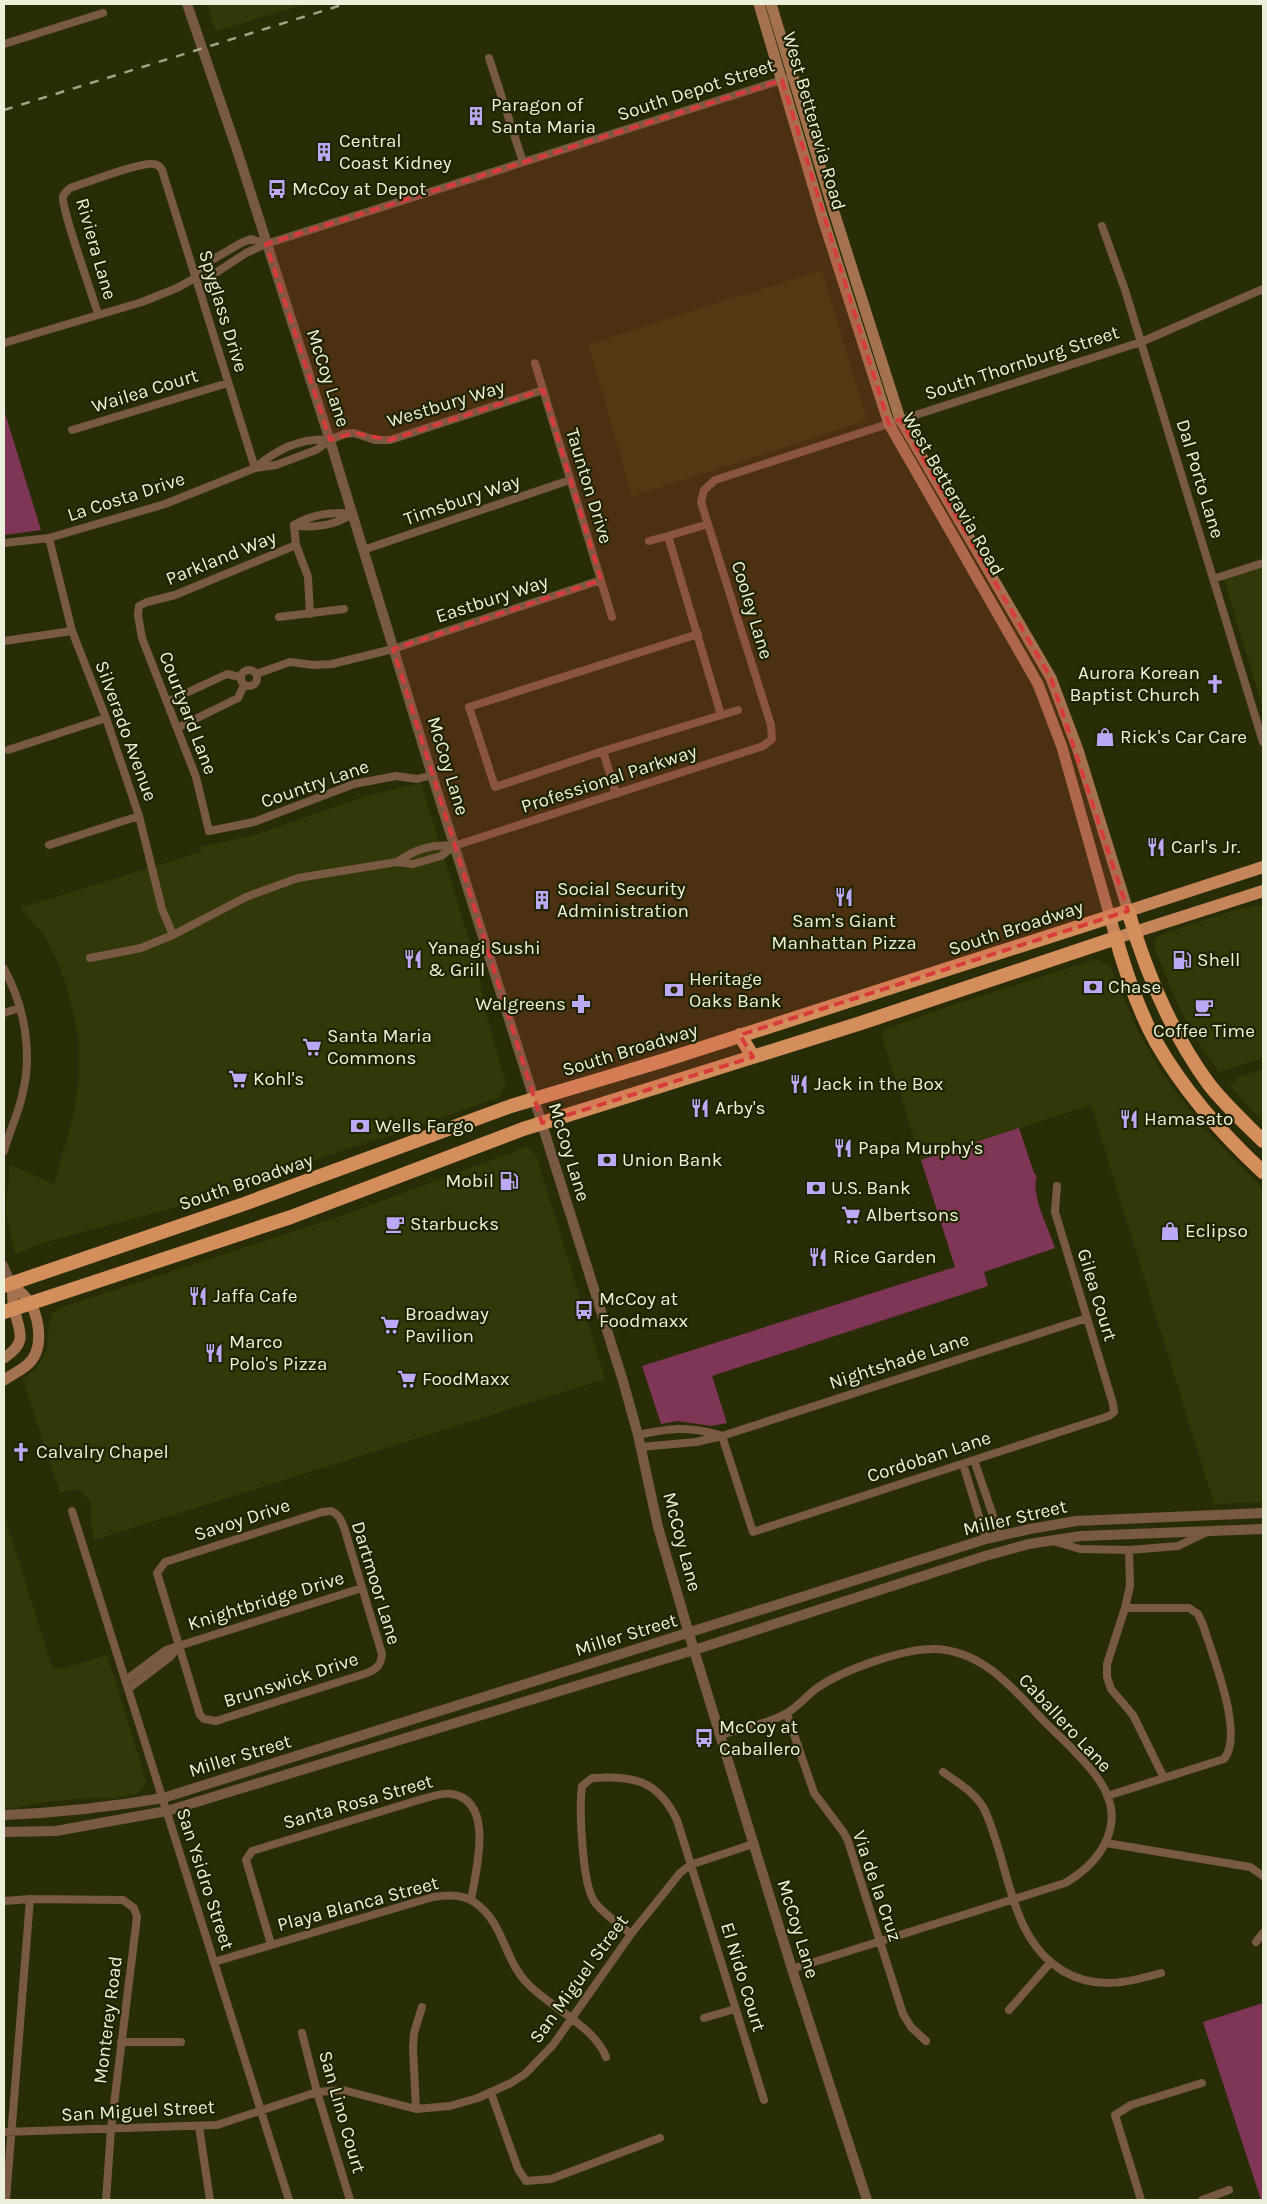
<svg xmlns="http://www.w3.org/2000/svg" width="1267" height="2204" font-family="Karla,sans-serif">
  <rect width="100%" height="100%" fill="#292d07"/>
  <path fill="#333808" d="M207 4H306L216 31Z
    M822 270 867 420 632 497 588 344Z
    M1263 567V709L1224 579Z
    M421 783 478 970 485 1010 506 1083 499 1097 391 1136 374 1140 173 1208 46 1242 15 1254 6 1211 10 1165 54 1184 72 1120 79 1083V1040L68 990 58 962 43 934 20 908 201 852 200 847 255 835 366 796Z
    M1263 905V1058L1219 1072 1194 1036 1179 1007 1155 949V939L1160 935 1238 909Z
    M1097 959 1110 966 1139 1033 1159 1068 1181 1099 1207 1131 1263 1189V1502L1214 1504 1091 1105 921 1160 881 1033 886 1029 950 1006Z
    M1263 1069V1122L1230 1086 1239 1077Z
    M527 1147 536 1155 605 1379 94 1540 91 1524V1503L81 1491 72 1489 60 1493 23 1379 34 1371 47 1351 49 1325 53 1313 63 1307 341 1216Z
    M4 1514 52 1667 62 1669 107 1655 146 1780 144 1787 136 1794 115 1798H89L44 1802 15 1808H4Z"/>
  <path fill="#7f3555" d="M4 410 41 530 4 535Z
    M1019 1128 1034 1173 1037 1176C1030 1194 1049 1229 1055 1248L984 1272 988 1286 712 1376 727 1423 711 1426 678 1421 661 1424 642 1366 955 1267 921 1160Z
    M1263 2003V2200H1261L1203 2022Z"/>
  <g fill="none" stroke-linecap="round" stroke-linejoin="round">
    <path stroke="#785943" stroke-width="8" d="M4 44 103 13
      M489 58 523 162
      M1102 226 1125 290 1263 742
      M195 278 211 276 246 253 266 244 785 79
      M98 314C93 297 61 207 63 197 64 193 67 191 70 188 86 183 140 162 153 164 158 164 160 167 162 170L255 468
      M4 343 142 302 177 288 195 278 205 264 241 243 251 239 266 244
      M535 363 612 617
      M72 430 228 383
      M255 468C276 450 301 437 330 440
      M708 524 668 536 721 715
      M294 525 296 545 175 595 147 602 139 606 138 615 142 638 196 777 209 831 254 822 354 784 396 776 417 779 432 775
      M294 525C313 529 336 525 352 514
      M294 525C310 515 333 511 352 514
      M49 538 72 631 106 718 139 816 162 909 173 935
      M649 541 668 536
      M4 543 49 538 165 504 255 468 276 465 316 450 330 440 344 434 354 433 375 440H390L543 390
      M296 545 308 577 310 614
      M363 550 570 480
      M1213 579 1263 563
      M279 617 344 609
      M4 641 72 631
      M241 678a8 8 0 1 1 16 0a8 8 0 1 1-16 0Z
      M256 674 290 662 313 665 332 664 393 649 601 580
      M167 702 227 674 240 677
      M177 728 238 698 244 685
      M8 750 106 718
      M603 751 495 787 469 707 698 634
      M616 794 603 751 738 710
      M49 845 139 816
      M397 862C416 849 431 844 454 846
      M90 958 141 948 173 935 246 897 298 878 397 862 413 864 441 856 454 846 763 746 772 739 771 725 701 502 704 490 715 480 1141 342 1263 289
      M4 969C25 1007 33 1054 22 1096 18 1115 9 1132 4 1151
      M4 1013 19 1008
      M4 1265 12 1284
      M638 1435C670 1428 688 1426 720 1435
      M722 1436 753 1532 1109 1416 1114 1412 1113 1404 1055 1212 1057 1186
      M641 1447 696 1442 722 1436 1087 1318
      M974 1460 1000 1536
      M963 1464 986 1539
      M72 1511 289 2200
      M331 1511C341 1515 343 1525 346 1534L382 1654C381 1665 377 1669 367 1673L216 1721 204 1719 200 1715 157 1573 165 1562 322 1512Z
      M1053 1541 1080 1549 1129 1550 1178 1546 1205 1533
      M1129 1550 1130 1586 1125 1608 1107 1664V1677L1111 1689 1133 1715 1164 1778
      M126 1680 166 1650 362 1588
      M128 1689 170 1657 179 1645
      M787 1714 814 1793 844 1833 848 1841 903 2014 911 2027 926 2041
      M721 1735C740 1729 768 1724 785 1714 797 1708 806 1696 817 1688 843 1670 904 1648 935 1649 984 1651 1013 1689 1045 1722 1063 1740 1084 1758 1099 1780 1128 1821 1103 1861 1065 1883L792 1969
      M943 1772C957 1782 974 1792 983 1807 988 1816 991 1826 994 1835 1011 1883 1015 1942 1063 1971 1095 1990 1127 1983 1161 1973
      M1107 1796 1224 1759C1245 1735 1212 1654 1203 1625L1198 1614 1189 1608H1125
      M1106 1843 1250 1867 1263 1876
      M4 1901 30 1899 123 1900 134 1908 137 1917 111 2129 106 2200
      M631 1934C619 1924 602 1913 594 1901 582 1882 579 1809 582 1786L592 1778C633 1775 658 1780 677 1820L764 2100
      M1256 1942 1263 1933
      M271 1944 246 1860 252 1851 422 1799C431 1797 443 1792 452 1794 495 1801 476 1870 471 1900
      M214 1962 433 1897C445 1895 463 1894 474 1902 505 1923 503 1959 528 1984 550 2007 595 2027 606 2057
      M1009 2010 1050 1963
      M704 2018 735 2009
      M302 2033 317 2092 350 2200
      M121 2042H181
      M491 2093 518 2169 526 2181 551 2179 660 2138
      M416 2109 413 2048 414 2033 422 2007
      M199 2127 210 2200
      M4 2132 217 2125 317 2092 343 2090 416 2109 450 2106 478 2098 511 2083 525 2074 553 2045 631 1934 680 1873 690 1865 753 1844
      M6 2200 30 1899
      M1141 2200 1115 2115 1131 2105 1202 2083
      M1202 2200 1229 2190"/>
    <path stroke="#785943" stroke-width="10" d="M187 4 237 150 331 444 432 775 623 1381 638 1435 658 1527 689 1634 792 1969 867 2200
      M4 1815C57 1813 110 1807 163 1798L986 1539 1030 1529 1076 1521 1263 1513
      M4 1832 56 1831 167 1811 694 1650 985 1556 1029 1544 1081 1536 1263 1529"/>
    <path stroke="#a4724f" stroke-width="11" d="M759 4 822 216 889 424 1038 684 1062 747 1110 917
      M771 4 834 212 900 419 1051 678 1078 750 1128 911
      M4 1358C30 1341 18 1331 14 1307 12 1300 13 1291 12 1284
      M4 1380C11 1375 20 1371 27 1365 44 1351 40 1322 31 1304 27 1297 18 1290 12 1284"/>
    <path stroke="#c58558" stroke-width="12" d="M1128 911 1263 867
      M1110 917 1116 938 1263 891"/>
    <path stroke="#d48e5c" stroke-width="14" d="M740 1035 753 1057
      M4 1286 244 1204 511 1106 665 1060 1128 911C1146 972 1170 1031 1208 1083 1224 1104 1244 1122 1263 1141
      M4 1312 291 1217 523 1129 861 1023 1116 938C1126 973 1138 1010 1156 1042 1184 1091 1222 1134 1263 1172"/>
    <path stroke="#a0a487" stroke-width="2.5" stroke-dasharray="9 9" stroke-linecap="butt" d="M4 110 345 4"/>
  </g>
  <path fill="#d83c3a" fill-opacity="0.2" stroke="#d83c3a" stroke-width="4" stroke-dasharray="10 6" stroke-linejoin="round" d="M782 80 889 424 900 419 1051 678 1128 911 740 1035 753 1057 542 1123 393 649 601 580 543 390 390 440 354 433 330 440 266 244Z"/>
  <defs>
    <g id="building-bare" transform="scale(1.5)"><path d="M-4-6H4V6H1V3H-1V6H-4ZM-2.5-4.3h1.7v1.8h-1.7ZM.8-4.3h1.7v1.8H.8ZM-2.5-1h1.7V.8h-1.7ZM.8-1h1.7V.8H.8Z" fill="#bca9f5" stroke="#202300" stroke-width="2.5" paint-order="stroke"/></g>
    <g id="bus-bare" transform="scale(1.5)"><path d="M-5-6H5V4H4V6H2V4H-2V6H-4V4H-5ZM-3.5-4V0h7V-4ZM-3.5 1.2v1.5H-2V1.2ZM2 1.2v1.5H3.5V1.2Z" fill="#bca9f5" stroke="#202300" stroke-width="2.5" paint-order="stroke"/></g>
    <g id="church-bare" transform="scale(1.5)"><path d="M-1.2-6h2.4v3.5h3.3v2.4h-3.3V6h-2.4V-.1h-3.3v-2.4h3.3Z" fill="#bca9f5" stroke="#202300" stroke-width="2.5" paint-order="stroke"/></g>
    <g id="shop-bare" transform="scale(1.5)"><path d="M-5-2.5h2.3a2.7 3.5 0 0 1 5.4 0H5L5.5 6h-11ZM-1.5-2.5h3a1.5 2.3 0 0 0-3 0Z" fill="#bca9f5" stroke="#202300" stroke-width="2.5" paint-order="stroke"/></g>
    <g id="restaurant-bare" transform="scale(1.5)"><path d="M-5-6h1v4h1v-4h1v4h1v-4h1v5L-1.5 .5V6h-2V.5L-5-1ZM5-6V6H3V1.5H1.5Q1.5-4 5-6Z" fill="#bca9f5" stroke="#202300" stroke-width="2.5" paint-order="stroke"/></g>
    <g id="fuel-bare" transform="scale(1.5)"><path d="M-5.5-6h7V0h2V4h1.3V-2.5L3-4.5l.8-.8L6-3V5H2.5V1h-1V6h-7ZM-4.2-4.7v3.2H.2V-4.7Z" fill="#bca9f5" stroke="#202300" stroke-width="2.5" paint-order="stroke"/></g>
    <g id="bank-bare" transform="scale(1.5)"><path d="M-6-4H6V4H-6ZM0-2.3a2.3 2.3 0 1 0 0 4.6a2.3 2.3 0 1 0 0-4.6Z" fill="#bca9f5" stroke="#202300" stroke-width="2.5" paint-order="stroke"/></g>
    <g id="pharmacy-bare" transform="scale(1.5)"><path d="M-2-6h4v4h4v4h-4v4h-4v-4h-4v-4h4Z" fill="#bca9f5" stroke="#202300" stroke-width="2.5" paint-order="stroke"/></g>
    <g id="cafe-bare" transform="scale(1.5)"><path d="M-5.5-4.5H6V0H3Q3 3.5 0 3.5H-2.5Q-5.5 3.5-5.5 0ZM3-3.2v2h1.7v-2ZM-6 4.5H4V6H-6Z" fill="#bca9f5" stroke="#202300" stroke-width="2.5" paint-order="stroke"/></g>
    <g id="supermarket-bare" transform="scale(1.5)"><path d="M-6-5.5h2.5l.6 2H6L4.5 2H-2.5L-4.4-4H-6ZM-1.5 3.2a1.3 1.3 0 1 0 .1 0ZM3 3.2a1.3 1.3 0 1 0 .1 0Z" fill="#bca9f5" stroke="#202300" stroke-width="2.5" paint-order="stroke"/></g>
  </defs>
  <g fill-rule="evenodd">
    <use href="#building-bare" x="476" y="116"/>
    <use href="#building-bare" x="324" y="152"/>
    <use href="#bus-bare" x="277" y="189"/>
    <use href="#church-bare" x="1215" y="684"/>
    <use href="#shop-bare" x="1105" y="737"/>
    <use href="#restaurant-bare" x="1156" y="847"/>
    <use href="#restaurant-bare" x="844" y="897"/>
    <use href="#building-bare" x="542" y="900"/>
    <use href="#restaurant-bare" x="413" y="959"/>
    <use href="#fuel-bare" x="1182" y="960"/>
    <use href="#bank-bare" x="1093" y="987"/>
    <use href="#bank-bare" x="674" y="990"/>
    <use href="#pharmacy-bare" x="581" y="1004"/>
    <use href="#cafe-bare" x="1204" y="1007"/>
    <use href="#supermarket-bare" x="312" y="1047"/>
    <use href="#supermarket-bare" x="238" y="1079"/>
    <use href="#restaurant-bare" x="799" y="1084"/>
    <use href="#restaurant-bare" x="700" y="1108"/>
    <use href="#restaurant-bare" x="1129" y="1119"/>
    <use href="#bank-bare" x="360" y="1126"/>
    <use href="#restaurant-bare" x="843" y="1148"/>
    <use href="#bank-bare" x="607" y="1160"/>
    <use href="#fuel-bare" x="509" y="1181"/>
    <use href="#bank-bare" x="816" y="1188"/>
    <use href="#supermarket-bare" x="851" y="1215"/>
    <use href="#cafe-bare" x="395" y="1224"/>
    <use href="#shop-bare" x="1170" y="1231"/>
    <use href="#restaurant-bare" x="818" y="1257"/>
    <use href="#restaurant-bare" x="198" y="1296"/>
    <use href="#bus-bare" x="584" y="1310"/>
    <use href="#supermarket-bare" x="390" y="1325"/>
    <use href="#restaurant-bare" x="214" y="1353"/>
    <use href="#supermarket-bare" x="407" y="1379"/>
    <use href="#church-bare" x="21" y="1452"/>
    <use href="#bus-bare" x="704" y="1738"/>
  </g>
  <g text-anchor="middle" dominant-baseline="central" stroke-width="4.5" stroke-linejoin="round" paint-order="stroke">
    <g font-size="19" fill="#ecf0da" stroke="#202300">
      <text transform="translate(696 90) rotate(-18)">South Depot Street</text>
      <text transform="translate(814 121) rotate(74)">West Betteravia Road</text>
      <text transform="translate(96 249) rotate(74)">Riviera Lane</text>
      <text transform="translate(223 311) rotate(73)">Spyglass Drive</text>
      <text transform="translate(1022 363) rotate(-18)">South Thornburg Street</text>
      <text transform="translate(328 378) rotate(72)">McCoy Lane</text>
      <text transform="translate(145 391) rotate(-17)">Wailea Court</text>
      <text transform="translate(446 404) rotate(-17)">Westbury Way</text>
      <text transform="translate(1200 479) rotate(73)">Dal Porto Lane</text>
      <text transform="translate(589 486) rotate(73)">Taunton Drive</text>
      <text transform="translate(953 494) rotate(60)">West Betteravia Road</text>
      <text transform="translate(126 497) rotate(-18)">La Costa Drive</text>
      <text transform="translate(462 500) rotate(-19)">Timsbury Way</text>
      <text transform="translate(221 558) rotate(-22)">Parkland Way</text>
      <text transform="translate(492 599) rotate(-18)">Eastbury Way</text>
      <text transform="translate(752 610) rotate(73)">Cooley Lane</text>
      <text transform="translate(188 713) rotate(69)">Courtyard Lane</text>
      <text transform="translate(126 731) rotate(70)">Silverado Avenue</text>
      <text transform="translate(448 766) rotate(73)">McCoy Lane</text>
      <text transform="translate(609 779) rotate(-18)">Professional Parkway</text>
      <text transform="translate(315 784) rotate(-19)">Country Lane</text>
      <text transform="translate(1016 928) rotate(-18)">South Broadway</text>
      <text transform="translate(630 1050) rotate(-17)">South Broadway</text>
      <text transform="translate(569 1152) rotate(73)">McCoy Lane</text>
      <text transform="translate(246 1182) rotate(-19)">South Broadway</text>
      <text transform="translate(1097 1295) rotate(73)">Gilea Court</text>
      <text transform="translate(899 1361) rotate(-18)">Nightshade Lane</text>
      <text transform="translate(929 1457) rotate(-18)">Cordoban Lane</text>
      <text transform="translate(1015 1518) rotate(-13)">Miller Street</text>
      <text transform="translate(242 1520) rotate(-18)">Savoy Drive</text>
      <text transform="translate(682 1542) rotate(75)">McCoy Lane</text>
      <text transform="translate(376 1583) rotate(73)">Dartmoor Lane</text>
      <text transform="translate(266 1601) rotate(-17)">Knightbridge Drive</text>
      <text transform="translate(626 1635) rotate(-17)">Miller Street</text>
      <text transform="translate(291 1680) rotate(-18)">Brunswick Drive</text>
      <text transform="translate(1065 1723) rotate(47)">Caballero Lane</text>
      <text transform="translate(240 1756) rotate(-17)">Miller Street</text>
      <text transform="translate(358 1802) rotate(-16)">Santa Rosa Street</text>
      <text transform="translate(205 1879) rotate(72)">San Ysidro Street</text>
      <text transform="translate(877 1886) rotate(71)">Via de la Cruz</text>
      <text transform="translate(358 1904) rotate(-15)">Playa Blanca Street</text>
      <text transform="translate(798 1929) rotate(73)">McCoy Lane</text>
      <text transform="translate(743 1977) rotate(73)">El Nido Court</text>
      <text transform="translate(579 1979) rotate(-54)">San Miguel Street</text>
      <text transform="translate(108 2020) rotate(-83)">Monterey Road</text>
      <text transform="translate(138 2111) rotate(-3)">San Miguel Street</text>
      <text transform="translate(342 2112) rotate(74)">San Lino Court</text>
    </g>
    <g font-size="19" fill="#ecf0da" stroke="#202300" text-anchor="start">
      <text x="491" y="105">Paragon of<tspan x="491" dy="22">Santa Maria</tspan></text>
      <text x="339" y="141">Central<tspan x="339" dy="22">Coast Kidney</tspan></text>
      <text x="292" y="189">McCoy at Depot</text>
      <text x="1200" y="673" text-anchor="end">Aurora Korean<tspan x="1200" dy="22">Baptist Church</tspan></text>
      <text x="1120" y="737">Rick's Car Care</text>
      <text x="1171" y="847">Carl's Jr.</text>
      <text x="557" y="889">Social Security<tspan x="557" dy="22">Administration</tspan></text>
      <text x="844" y="921" text-anchor="middle">Sam's Giant<tspan x="844" dy="22">Manhattan Pizza</tspan></text>
      <text x="428" y="948">Yanagi Sushi<tspan x="428" dy="22">&amp; Grill</tspan></text>
      <text x="1197" y="960">Shell</text>
      <text x="689" y="979">Heritage<tspan x="689" dy="22">Oaks Bank</tspan></text>
      <text x="1108" y="987">Chase</text>
      <text x="566" y="1004" text-anchor="end">Walgreens</text>
      <text x="1204" y="1031" text-anchor="middle">Coffee Time</text>
      <text x="327" y="1036">Santa Maria<tspan x="327" dy="22">Commons</tspan></text>
      <text x="253" y="1079">Kohl's</text>
      <text x="814" y="1084">Jack in the Box</text>
      <text x="715" y="1108">Arby's</text>
      <text x="1144" y="1119">Hamasato</text>
      <text x="375" y="1126">Wells Fargo</text>
      <text x="858" y="1148">Papa Murphy's</text>
      <text x="622" y="1160">Union Bank</text>
      <text x="494" y="1181" text-anchor="end">Mobil</text>
      <text x="831" y="1188">U.S. Bank</text>
      <text x="866" y="1215">Albertsons</text>
      <text x="410" y="1224">Starbucks</text>
      <text x="1185" y="1231">Eclipso</text>
      <text x="833" y="1257">Rice Garden</text>
      <text x="213" y="1296">Jaffa Cafe</text>
      <text x="599" y="1299">McCoy at<tspan x="599" dy="22">Foodmaxx</tspan></text>
      <text x="405" y="1314">Broadway<tspan x="405" dy="22">Pavilion</tspan></text>
      <text x="229" y="1342">Marco<tspan x="229" dy="22">Polo's Pizza</tspan></text>
      <text x="422" y="1379">FoodMaxx</text>
      <text x="36" y="1452">Calvalry Chapel</text>
      <text x="719" y="1727">McCoy at<tspan x="719" dy="22">Caballero</tspan></text>
    </g>
  </g>
  <rect width="1267" height="2204" fill="none" stroke="#ecf0da" stroke-width="10"/>
</svg>
